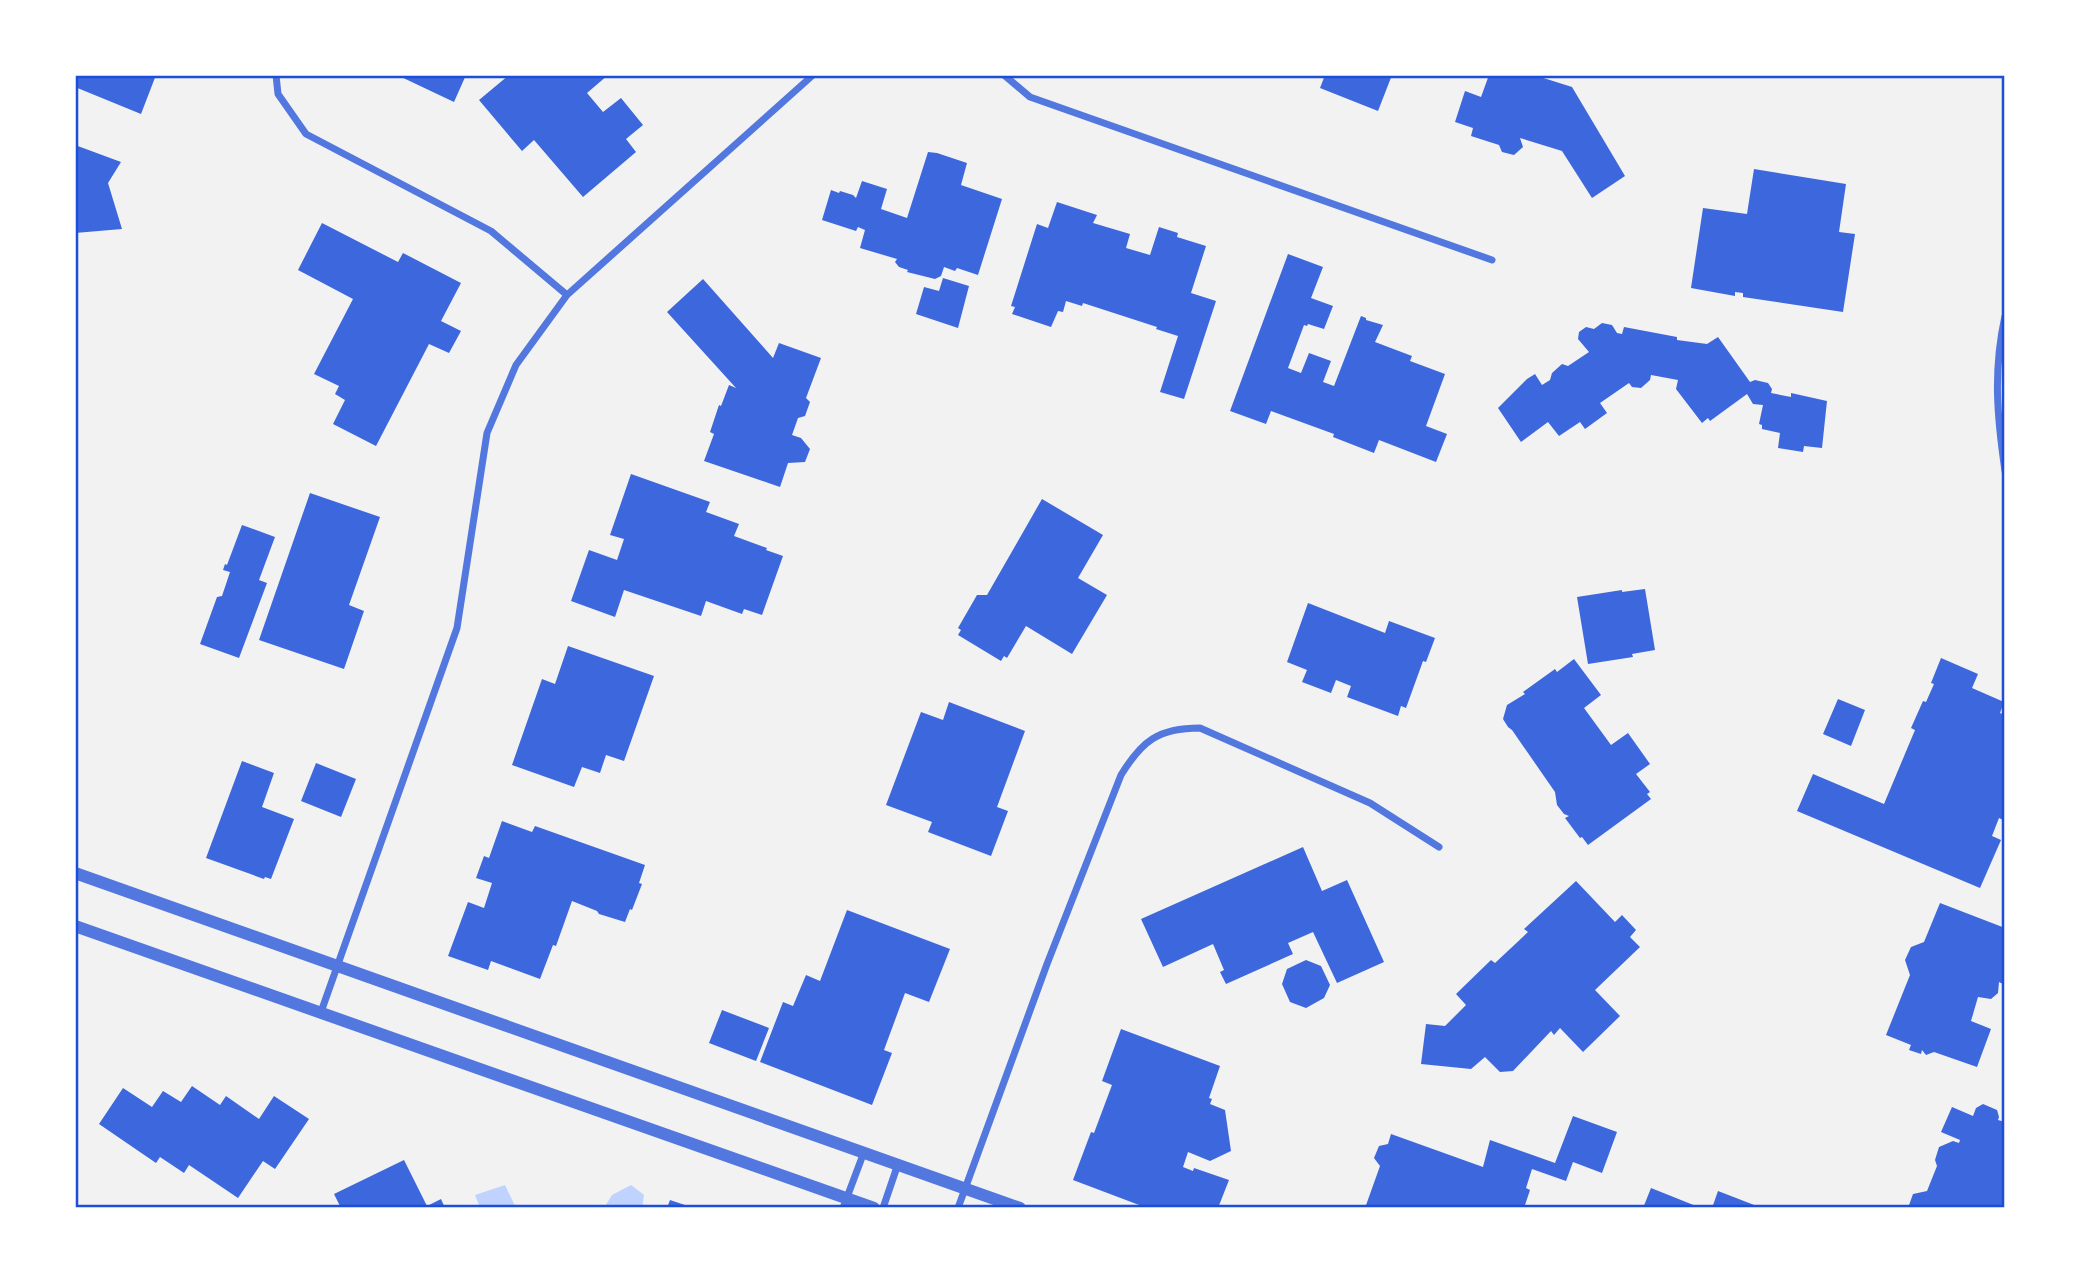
<svg xmlns="http://www.w3.org/2000/svg" width="2080" height="1283" font-family="Figtree,sans-serif">
  <rect width="100%" height="100%" fill="#f2f2f2"/>
  <path fill="#bfd3fe" d="M505 1185 516 1208H480L475 1195Z
    M631 1185 644 1195 642 1208H604L612 1195Z"/>
  <path fill="#3d67dc" d="M76 75H156L141 114 75 87Z
    M397 75H466L454 102Z
    M509 75H608L587 93 603 112 621 98 643 125 626 139 636 152 583 197 534 140 522 151 479 100Z
    M1325 75H1392L1378 111 1320 88Z
    M1489 75H1534L1572 87 1625 176 1592 198 1562 151 1520 138 1523 147 1514 155 1502 152 1499 145 1471 136 1473 128 1455 122 1465 91 1481 97Z
    M75 145 121 162 108 183 122 229 75 233Z
    M928 152 937 153 967 163 961 185 1002 199 978 275 957 268 955 271 944 267 941 276 935 279 907 272 908 270 899 267 895 262 897 259 860 248 865 230 858 227 856 231 822 220 831 190 839 193 840 191 853 195 856 198 862 181 887 189 881 209 907 218Z
    M1754 169 1846 184 1839 232 1855 234 1843 312 1743 297V293L1735 292V296L1691 288 1703 208 1747 214Z
    M1057 202 1097 215 1093 223 1130 234 1126 248 1150 255 1159 227 1178 233 1177 237 1206 246 1191 293 1216 301 1184 399 1160 392 1178 336 1156 329 1157 327 1083 303 1082 306 1066 301 1063 312 1058 311 1051 327 1012 314 1015 307 1011 306 1037 224 1048 228Z
    M322 223 398 262 403 253 461 283 441 321 461 331 449 353 429 344 376 446 333 424 345 400 335 394 339 386 314 374 353 299 298 270Z
    M1288 254 1323 267 1311 298 1333 306 1324 329 1308 324 1307 326 1304 325 1288 368 1301 373 1309 353 1331 361 1323 382 1334 386 1361 316 1366 318V320L1383 325 1375 342 1412 356 1410 361 1445 374 1426 426 1447 434 1436 462 1379 440 1374 453 1333 437 1334 434 1271 411 1266 424 1230 411Z
    M943 278 969 286 958 328 916 314 924 287 939 291Z
    M703 279 773 358 779 343 821 358 806 398 810 402 805 416 798 418 792 435 801 438 810 449 805 462 788 463 780 487 704 461 714 434 710 432 719 405 721 406 729 385 736 388 667 312Z
    M1602 323 1612 325 1617 333 1622 334 1624 327 1677 337V340L1707 344 1718 337 1750 382 1755 380 1768 383 1772 389 1771 393 1791 397V393L1827 401 1822 448 1804 446 1803 452 1778 448 1780 433 1762 429V425L1759 424 1763 405 1753 404 1747 394 1710 421 1708 418 1702 423 1676 389 1678 380 1651 375 1650 380 1641 388 1632 387 1629 383 1600 403 1607 413 1585 429 1580 422 1559 436 1548 422 1521 442 1498 408 1527 379 1535 374 1542 385 1550 380 1552 373 1562 364 1568 366 1589 352 1578 339 1579 332 1586 327 1594 329Z
    M631 474 710 502 706 512 739 524 734 536 767 548 766 550 783 556 762 615 744 609 742 614 706 601 701 616 624 590 615 617 571 601 589 550 617 560 624 539 610 535Z
    M310 493 380 517 349 605 364 611 344 669 259 640Z
    M1042 499 1103 535 1078 578 1107 595 1072 654 1026 626 1007 658 1004 656 1001 661 958 635 961 630 958 628 977 595H987Z
    M242 525 275 537 259 580 267 583 239 658 200 644 217 597 222 596 230 572 223 570 225 564 227 565Z
    M1645 589 1655 650 1632 654 1633 657 1588 664 1577 597 1622 590V592Z
    M1308 603 1385 633 1389 621 1435 638 1426 662 1423 661 1406 708 1401 706 1398 716 1347 697 1351 686 1336 680 1331 693 1302 682 1307 670 1287 662Z
    M568 646 654 676 624 761 606 755 600 773 582 767 574 787 512 765 542 679 555 684Z
    M1941 658 1978 674 1972 688 2004 702 2000 713 2005 715V821L1999 818 1992 836 2001 840 1980 888 1797 811 1813 774 1884 804 1915 730 1911 728 1923 701 1926 702 1934 684 1931 683Z
    M1574 659 1601 695 1584 708 1611 745 1628 733 1650 764 1636 774 1650 792 1647 794 1651 799 1588 845 1582 837 1580 838 1565 818 1569 816 1564 814 1557 805 1555 792 1512 730 1508 727 1503 719 1507 705 1525 694 1523 692 1555 669 1557 672Z
    M1838 699 1865 710 1851 746 1823 734Z
    M949 702 1025 731 997 807 1008 811 991 856 928 832 932 822 886 805 921 712 943 720Z
    M242 761 274 773 262 807 294 819 271 879 265 877 264 879 206 858Z
    M316 763 356 779 341 817 301 801Z
    M502 821 532 832 535 826 645 865 639 883 642 884 632 910 630 909 625 922 599 914 597 911 572 901 556 946 553 945 540 979 491 961 488 970 448 956 468 902 484 908 492 883 476 878 484 856 489 858Z
    M1303 847 1322 891 1347 880 1384 962 1337 983 1313 932 1288 943 1293 954 1226 984 1220 972 1224 970 1213 944 1163 967 1141 919Z
    M1576 881 1615 922 1622 915 1636 930 1630 937 1640 947 1595 990 1620 1016 1583 1052 1560 1028 1554 1035 1551 1031 1513 1071 1500 1072 1485 1057 1471 1069 1421 1064 1426 1024 1445 1026 1466 1005 1456 994 1491 960 1495 963 1528 932 1524 929Z
    M1940 903 2005 928V985L1999 982 1998 993 1991 999 1978 997 1971 1021 1991 1029 1977 1067 1934 1052 1926 1055 1922 1050 1921 1054 1909 1050 1911 1045 1886 1035 1910 975 1905 960 1911 947 1924 942Z
    M847 910 950 949 929 1002 905 993 884 1050 892 1053 872 1105 760 1062 783 1002 793 1006 806 975 820 981Z
    M1306 960 1321 966 1330 985 1324 998 1306 1008 1290 1002 1282 984 1287 969Z
    M722 1010 769 1028 756 1061 709 1043Z
    M1121 1029 1220 1066 1209 1098 1212 1099 1210 1104 1225 1110 1231 1151 1210 1161 1188 1152 1183 1167 1193 1171 1194 1168 1229 1180 1218 1208H1147L1073 1180 1091 1132 1094 1133 1112 1085 1102 1081Z
    M192 1086 220 1105 226 1096 259 1119 274 1096 309 1119 275 1169 263 1161 238 1198 189 1165 184 1173 160 1157 156 1163 99 1124 123 1088 152 1107 163 1091 181 1102Z
    M1983 1104 1997 1110 1999 1117 1998 1120 2005 1122V1208H1908L1913 1194 1927 1191 1937 1166 1935 1160 1939 1147 1953 1141 1959 1143 1960 1140 1941 1132 1952 1107 1973 1116 1976 1108Z
    M1573 1116 1617 1132 1602 1173 1573 1162 1566 1181 1532 1169 1526 1188 1530 1190 1524 1208H1365L1380 1166 1374 1158 1379 1146 1388 1144 1391 1134 1483 1167 1490 1140 1555 1163Z
    M404 1160 427 1206 441 1199 445 1208H341L334 1194Z
    M1651 1188 1701 1208H1643Z
    M1718 1191 1762 1208H1712Z
    M670 1200 691 1207V1208H667Z"/>
  <g fill="none" stroke-linecap="round" stroke-linejoin="round">
    <path stroke="#5277de" stroke-width="7" d="M276 75 278 94 306 134 491 231 567 295
      M1004 75 1030 97 1492 260
      M2005 316C1993 371 1997 416 2005 471
      M321 1012 457 628 487 433 516 365 567 295 813 75
      M843 1208 864 1152
      M883 1208 898 1164
      M958 1208 1047 964 1121 775C1142 741 1158 728 1200 728L1370 803 1439 847"/>
    <path stroke="#5277de" stroke-width="12" d="M75 873 1020 1208
      M75 926 874 1208"/>
  </g>
  <rect width="2080" height="1283" fill="none" stroke="#ffffff" stroke-width="154"/>
  <rect x="77" y="77" width="1926" height="1129" fill="none" stroke="#1d4ed8" stroke-width="2.5"/>
</svg>
